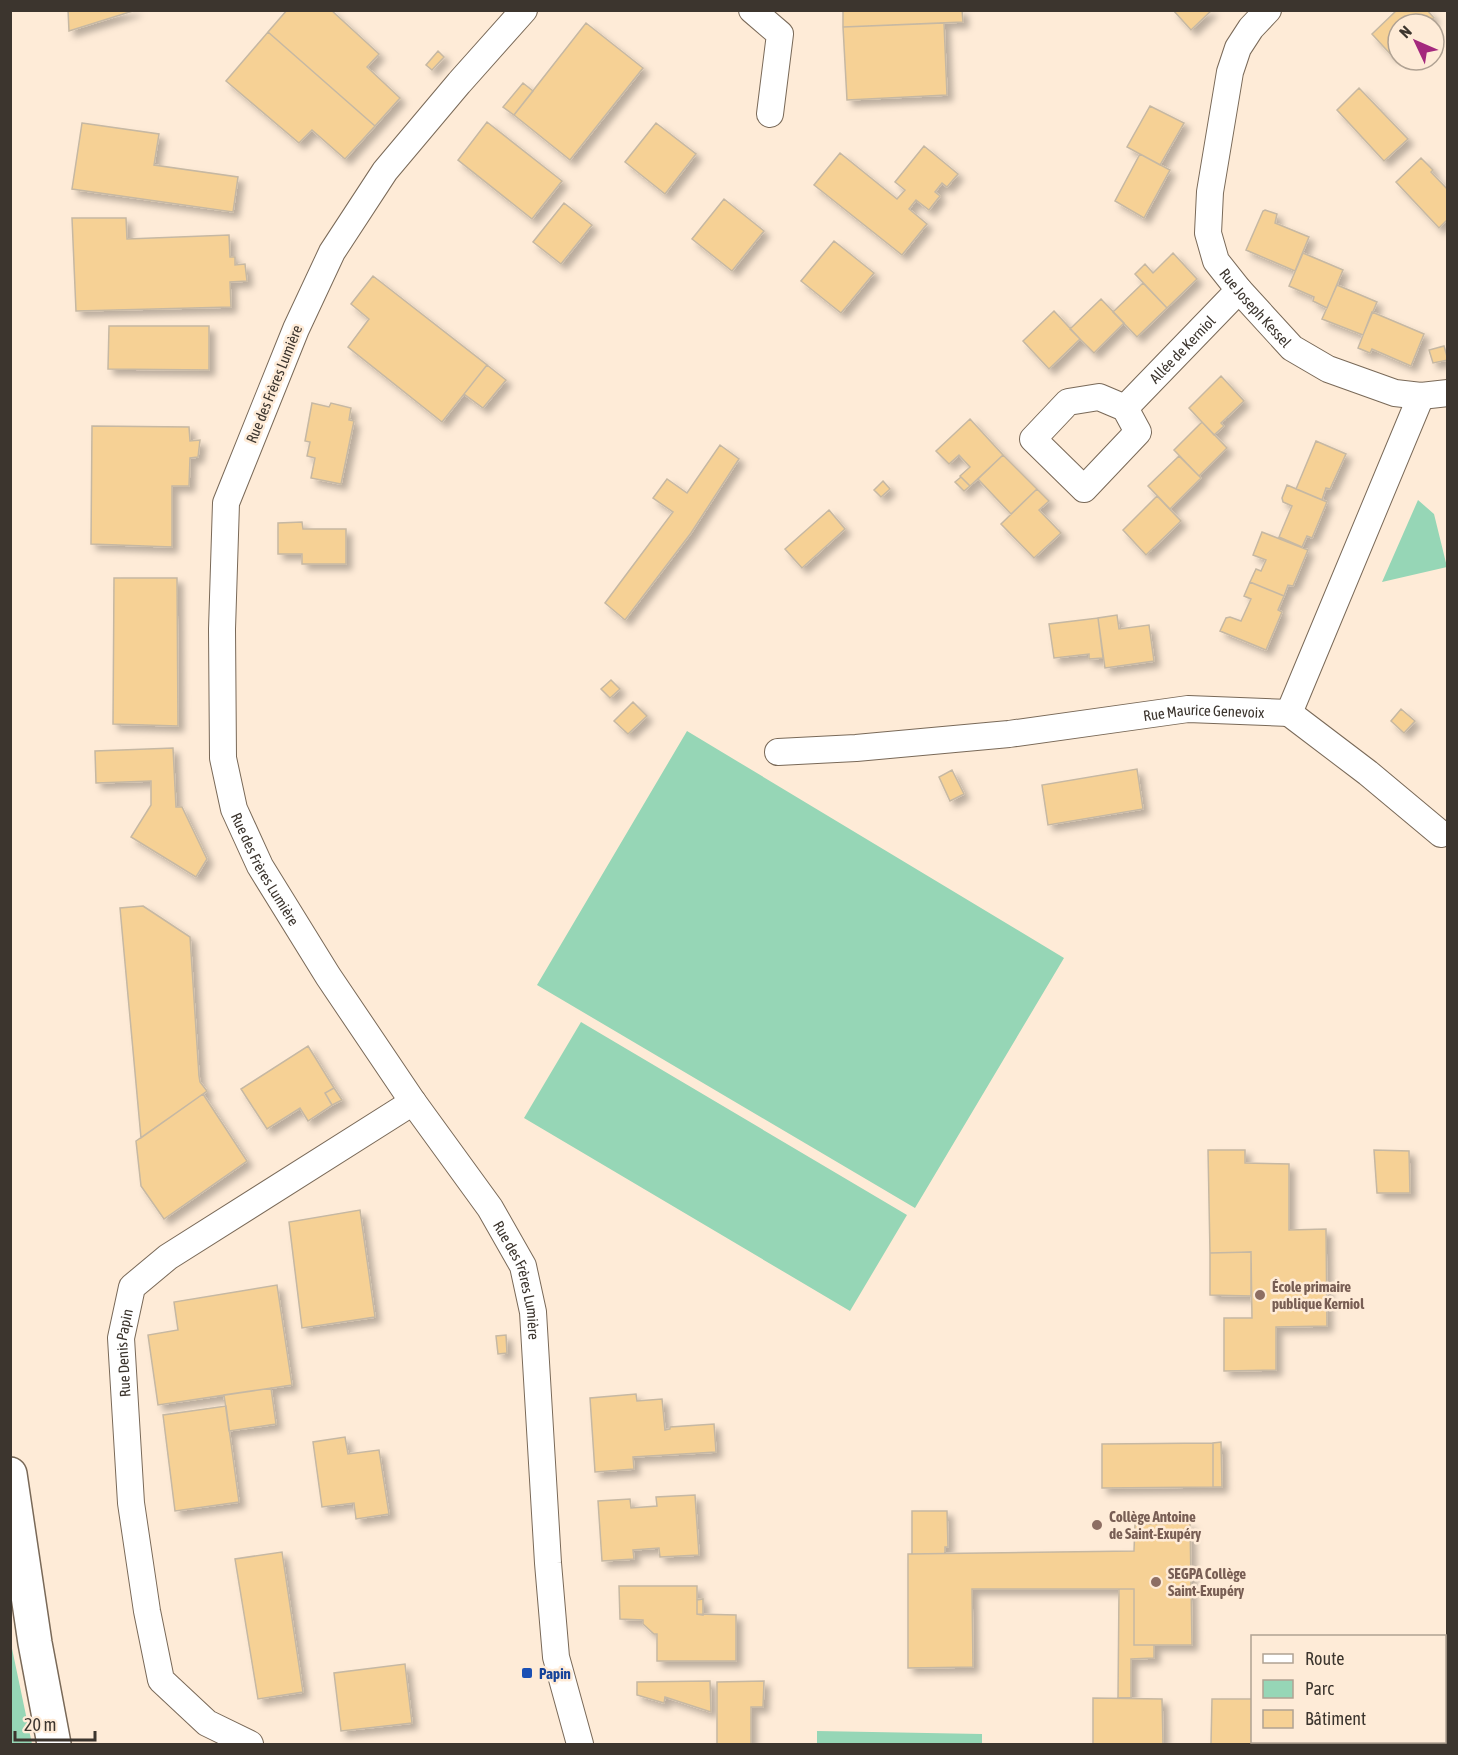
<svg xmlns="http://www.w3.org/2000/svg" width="1458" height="1755" font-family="'Asap Condensed',sans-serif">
  <defs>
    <filter id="shadow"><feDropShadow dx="5.5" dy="5.5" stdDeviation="3" flood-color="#0004"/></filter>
  </defs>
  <rect width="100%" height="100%" fill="#feebd7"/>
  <path fill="#96d6b6" d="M1418 500 1434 514 1447 567 1382 582Z
    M687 731 1064 958 915 1208 537 985Z
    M581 1022 907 1215 850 1311 524 1118Z
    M10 1639 32 1744H11Z
    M817 1731 982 1734V1744H817Z"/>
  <path fill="#f6d195" stroke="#c6b8a3" stroke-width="1.5" filter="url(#shadow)" d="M68 10H136L69 31Z
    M287 10H331L379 54 367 67 400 98 375 126 268 32Z
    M843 10H962L963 22 843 27Z
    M1173 10H1212L1191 30Z
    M1397 10H1427L1434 18 1426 24H1398V53L1393 57 1372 34Z
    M586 23 643 68 570 160 514 115Z
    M944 23 947 95 847 100 843 27Z
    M268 32 375 126 345 159 312 130 299 143 226 81Z
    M438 51 444 57 432 70 426 65Z
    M523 83 533 91 514 115 503 107Z
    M1359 88 1408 139 1384 161 1337 110Z
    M1150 106 1184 123 1160 165 1127 147Z
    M487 122 562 181 532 219 458 160Z
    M82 123 159 134 154 165 238 177 233 212 72 189Z
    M656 123 696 154 665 194 625 162Z
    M924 146 958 174 947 187 942 183 935 192 940 196 929 210 916 200 909 209 927 224 902 255 814 185 840 153 897 199 905 190 895 182Z
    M1140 154 1170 170 1144 218 1115 201Z
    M1421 158 1433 170 1431 172 1448 190V219L1439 228 1396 182Z
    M724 199 764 231 732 271 692 239Z
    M564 203 592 225 561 264 533 242Z
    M1265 210 1277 214 1275 223 1309 237 1295 271 1246 250 1263 211Z
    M72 218H126L127 239 229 235 230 257H235V265L245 264 247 281 230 282 231 307 76 311Z
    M834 241 874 273 841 313 801 281Z
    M1173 253 1197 279 1167 308 1135 274 1145 264 1153 273Z
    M1303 253 1343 270 1327 308 1313 301 1314 297 1289 286Z
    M373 276 487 365 442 422 348 347 369 319 351 304Z
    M1143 283 1167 308 1137 337 1113 312Z
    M1337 285 1377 302 1363 335 1322 319Z
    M1101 299 1124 323 1094 353 1070 329Z
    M1054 311 1080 339 1049 369 1023 341Z
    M1372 312 1424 334 1411 366 1372 349 1370 353 1358 348Z
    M109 326H209V370L108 369Z
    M1444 346 1448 360 1433 363 1429 350Z
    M487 365 506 380 483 408 464 394Z
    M1221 376 1244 401 1221 423 1224 426 1214 435 1189 408Z
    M312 403 329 407 331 403 351 408 349 420 354 421 341 484 311 478 315 458 307 456 310 442 305 441Z
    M970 419 1003 455 970 486 960 476 970 467 959 455 949 464 936 451Z
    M1202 422 1227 448 1199 476 1174 450Z
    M92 426 189 427 190 441 200 440 198 457 190 458 189 486H172V547L91 544Z
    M1316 441 1346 454 1330 489 1326 488 1322 500 1296 489Z
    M720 445 739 459 691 533 625 620 605 603 673 512 653 498 667 479 687 493Z
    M1003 455 1037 489 1011 514 978 479Z
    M1179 456 1201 478 1170 509 1148 486Z
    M961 477 970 486 964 491 955 482Z
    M883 481 890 489 881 497 874 490Z
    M1287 485 1327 502 1312 538 1307 536 1302 547 1279 537 1292 506 1283 502 1282 498Z
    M1037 489 1049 501 1039 510 1061 533 1034 558 1001 524Z
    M1157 496 1181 521 1146 555 1123 530Z
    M829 510 845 529 802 568 785 549Z
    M302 522 303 529H346V564H302V554H278V523Z
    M1262 532 1308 550 1293 586 1288 585 1284 596 1250 582 1256 569 1261 571 1266 560 1253 555Z
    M114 578H177L178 726 113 724Z
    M1250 582 1284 596 1278 610 1282 612 1266 650 1220 631 1226 618 1230 617 1241 621 1251 599 1244 596Z
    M1117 615 1119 629 1149 625 1154 661 1105 668 1098 618Z
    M1098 618 1103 658 1089 659V654L1054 658 1049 624Z
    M611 680 620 689 610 698 601 689Z
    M633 702 647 716 628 734 614 721Z
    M1401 709 1415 721 1404 733 1391 721Z
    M173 748 176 807H182L207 859 196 877 131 837 151 805V781L96 783 95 751Z
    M1137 769 1143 809 1048 825 1042 785Z
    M952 770 964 794 950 801 939 777Z
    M143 906 190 937 199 1076 200 1082 207 1091 141 1138 120 908Z
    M308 1046 334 1088 325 1093 332 1105 308 1121 300 1108 267 1129 241 1089Z
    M334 1088 342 1100 332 1105 325 1093Z
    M203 1094 247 1161 164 1219 141 1186 136 1141Z
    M1208 1150H1245V1163L1289 1164V1230L1326 1229 1327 1326 1276 1327V1370L1224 1371V1318H1252L1251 1252 1210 1253Z
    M1374 1150 1409 1151 1410 1193H1377Z
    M360 1210 375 1317 302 1328 289 1222Z
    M1251 1252V1296L1210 1295V1253Z
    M277 1285 292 1385 158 1405 148 1335 178 1330 174 1302Z
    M506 1335 507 1353 498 1354 496 1336Z
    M271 1388 276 1424 229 1431 224 1395Z
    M636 1394 637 1401 662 1399 665 1430 670 1429V1427L714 1424 716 1452 633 1457 634 1469 595 1472 590 1398Z
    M226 1406 239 1502 175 1511 163 1415Z
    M345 1437 348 1454 379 1450 389 1514 356 1519 354 1503 322 1507 313 1442Z
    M1221 1442 1222 1487H1213V1443Z
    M1213 1443V1487L1102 1488V1444Z
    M695 1495 699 1555 660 1557 659 1548 633 1550 634 1559 602 1561 598 1501 630 1499 631 1508 657 1506 656 1497Z
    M912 1511H947L948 1547H945V1554H912Z
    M1190 1523 1192 1645H1134V1589H972L973 1667 908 1668V1554L1134 1551 1135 1524Z
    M282 1552 303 1692 258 1699 235 1559Z
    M619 1586H697V1614L736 1615V1661H657V1634H654L643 1624V1620L620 1619Z
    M1119 1589H1134V1645H1154V1658L1131 1659V1698H1118Z
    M703 1599V1615L697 1614V1600Z
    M405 1664 412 1723 341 1731 334 1673Z
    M710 1681 711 1712 665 1697 664 1703 637 1695V1682Z
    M764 1681 763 1707H751V1744H717V1682Z
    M1093 1698 1162 1699 1163 1744H1093Z
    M1212 1699H1252V1742H1384V1744H1211Z"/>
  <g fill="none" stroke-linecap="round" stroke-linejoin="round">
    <g stroke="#796958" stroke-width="28">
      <g id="minor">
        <path id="s1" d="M524 10 459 83 385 171 332 252 296 329 226 503 222 629 223 758 234 809 260 866 328 976 413 1102 490 1208 523 1266 533 1312 548 1563 556 1657 580 1744"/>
        <path d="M752 10 780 34 770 114"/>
        <path id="s2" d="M1268 10 1251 28 1238 48 1230 72 1210 192 1208 233 1216 261 1239 290 1292 348 1328 369 1395 393 1421 396 1448 393"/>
        <path d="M1099 397 1125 408 1138 432 1084 489 1033 439 1068 402Z"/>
        <path id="s3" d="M1125 408 1239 290"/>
        <path d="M1289 713 1368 773 1441 834"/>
        <path id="s4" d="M778 752 856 748 1009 734 1188 709 1289 713 1421 396"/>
        <path id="s5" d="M250 1744 207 1723 161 1680 147 1611 131 1503 121 1338 132 1287 168 1257 413 1102"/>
      </g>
    </g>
    <g stroke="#796958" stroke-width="36">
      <path id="primary" d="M10 1474 35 1643 54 1744"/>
    </g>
    <use href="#minor" stroke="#fff" stroke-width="26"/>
    <use href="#primary" stroke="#fff" stroke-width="33"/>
  </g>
  <g fill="#8d6e63" stroke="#feebd7" stroke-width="2">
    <circle cx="1260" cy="1295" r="6"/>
    <circle cx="1097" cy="1525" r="6"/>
    <circle cx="1156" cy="1582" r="6"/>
  </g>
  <rect fill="#1a4fb4" stroke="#feebd7" stroke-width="2" x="521" y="1667" width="12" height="12" rx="3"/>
  <g text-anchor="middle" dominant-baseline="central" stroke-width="5" stroke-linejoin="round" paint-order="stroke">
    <g font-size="15" fill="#3c352e" stroke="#feebd7">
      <text stroke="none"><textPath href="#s2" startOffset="327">Rue Joseph Kessel</textPath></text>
      <text stroke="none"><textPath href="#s3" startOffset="82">Allée de Kerniol</textPath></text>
      <text transform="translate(274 384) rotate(-68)">Rue des Frères Lumière</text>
      <text stroke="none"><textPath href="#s4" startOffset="428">Rue Maurice Genevoix</textPath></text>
      <text stroke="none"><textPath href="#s1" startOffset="957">Rue des Frères Lumière</textPath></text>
      <text stroke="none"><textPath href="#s1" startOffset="1443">Rue des Frères Lumière</textPath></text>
      <text stroke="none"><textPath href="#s5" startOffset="441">Rue Denis Papin</textPath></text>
    </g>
    <g font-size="15" font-weight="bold" fill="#785e54" stroke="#feebd7" text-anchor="start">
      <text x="1272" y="1286">École primaire<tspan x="1272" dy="17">publique Kerniol</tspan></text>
      <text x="1109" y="1516">Collège Antoine<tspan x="1109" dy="17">de Saint-Exupéry</tspan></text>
      <text x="1168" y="1573">SEGPA Collège<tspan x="1168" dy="17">Saint-Exupéry</tspan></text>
    </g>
    <g font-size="15" font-weight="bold" fill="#164399" stroke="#feebd7" text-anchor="start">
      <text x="539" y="1673">Papin</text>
    </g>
  </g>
  <rect width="1458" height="1755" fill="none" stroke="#3c352e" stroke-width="24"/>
  <rect x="1251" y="1635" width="195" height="108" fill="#feebd7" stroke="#b0a293" stroke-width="1.5"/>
  <rect x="1263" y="1654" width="30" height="9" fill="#ffffff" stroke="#b0a293" stroke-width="1.5"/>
  <text x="1305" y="1665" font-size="18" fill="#3c352e">Route</text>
  <rect x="1263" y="1680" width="30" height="18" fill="#96d6b6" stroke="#b0a293" stroke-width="1.5"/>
  <text x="1305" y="1695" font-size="18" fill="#3c352e">Parc</text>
  <rect x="1263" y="1710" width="30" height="18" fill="#f6d195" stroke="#b0a293" stroke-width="1.5"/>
  <text x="1305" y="1725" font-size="18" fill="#3c352e">Bâtiment</text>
  <g transform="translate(1416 42) rotate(314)"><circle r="28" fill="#feebd7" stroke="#b0a293" stroke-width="1.5"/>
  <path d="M0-4.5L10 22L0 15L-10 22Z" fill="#a4297d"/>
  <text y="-9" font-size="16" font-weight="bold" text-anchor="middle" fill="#3c352e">N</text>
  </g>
  <path d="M15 1731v9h80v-9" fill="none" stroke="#3c352e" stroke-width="3"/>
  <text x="24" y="1731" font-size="18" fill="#3c352e" stroke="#feebd7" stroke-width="4.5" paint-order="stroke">20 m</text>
</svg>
